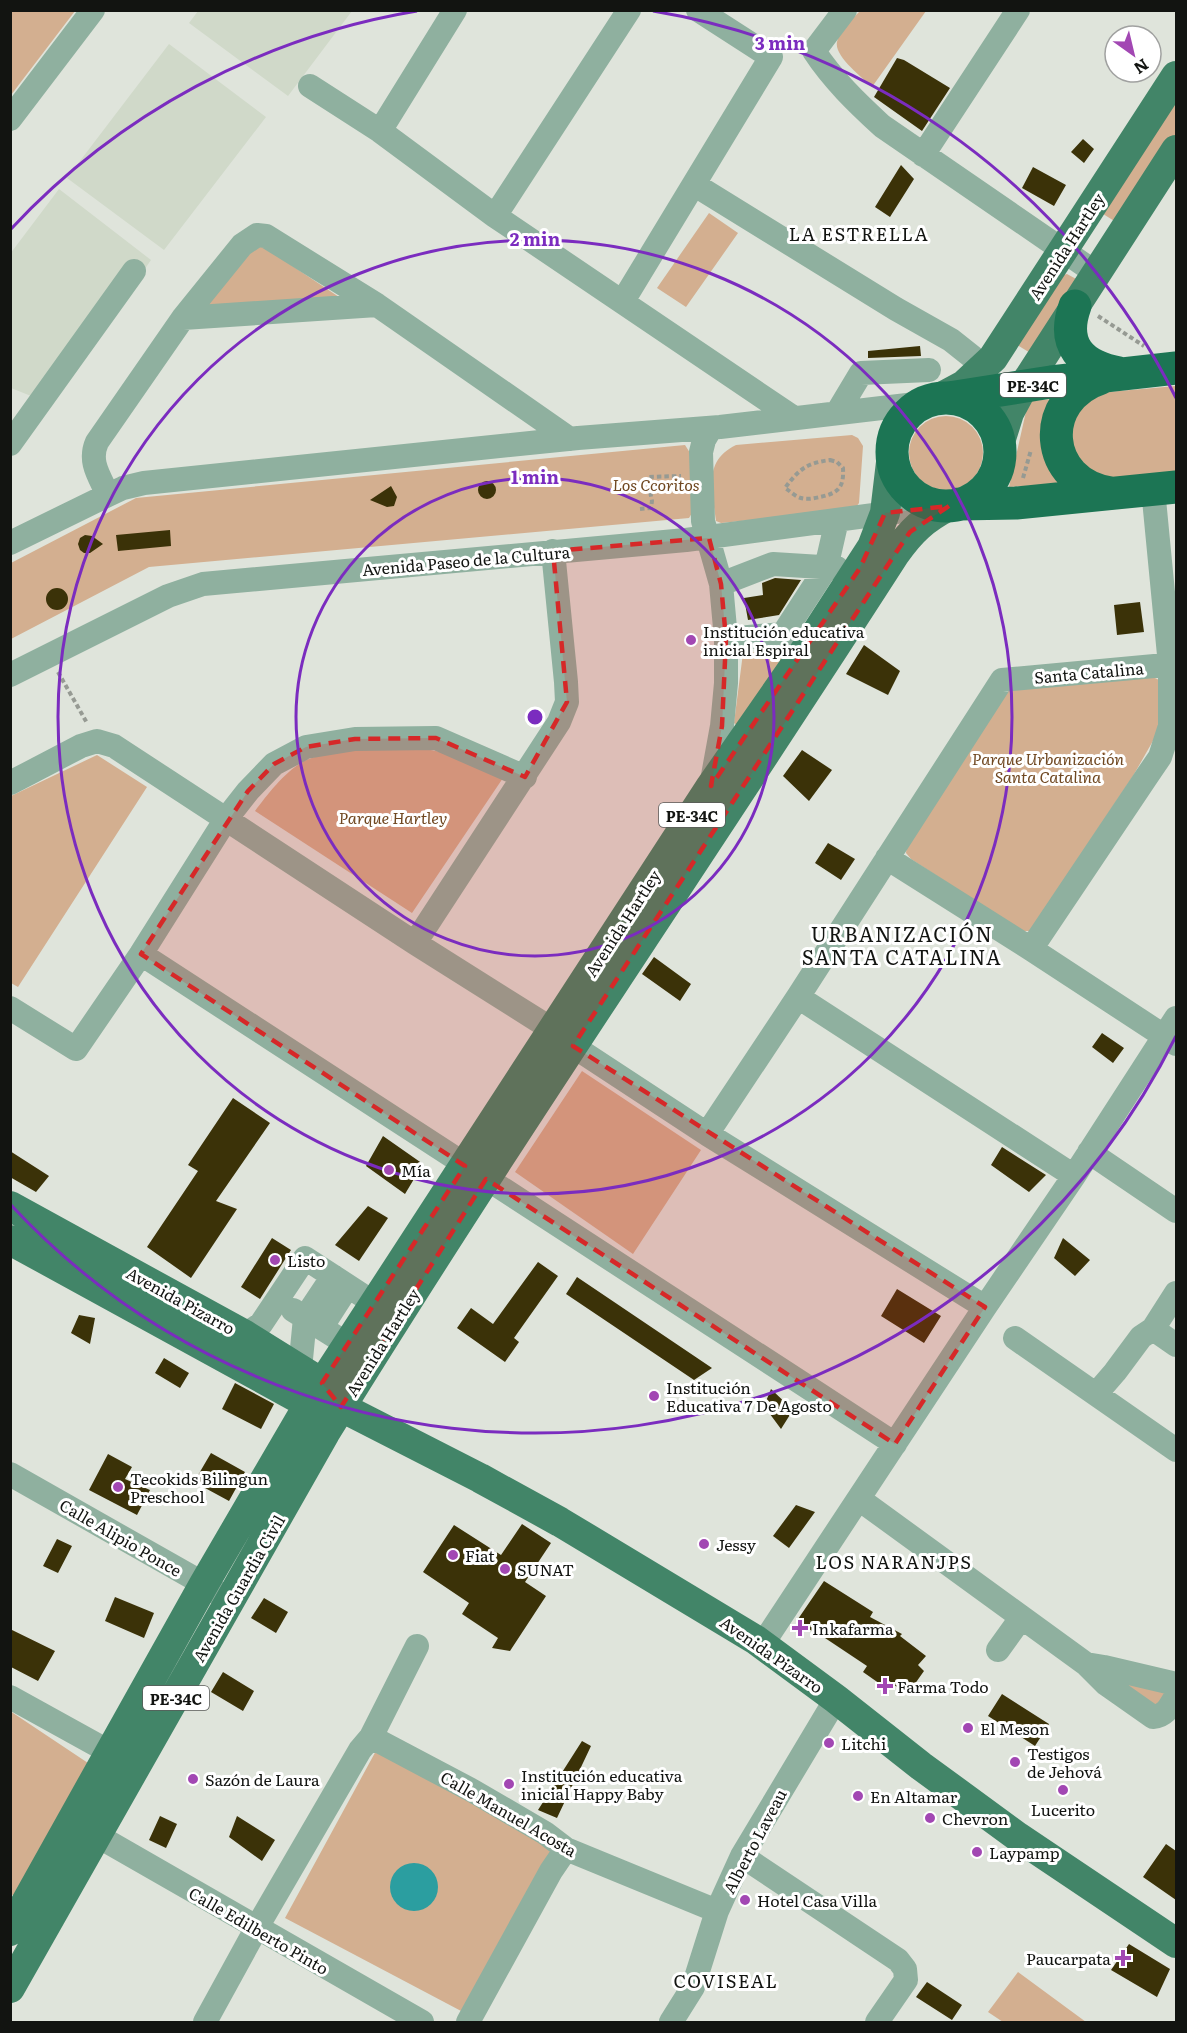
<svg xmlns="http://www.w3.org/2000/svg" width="1187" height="2033" font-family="Literata,serif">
  <rect width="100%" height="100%" fill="#dfe4db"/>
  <path fill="#d0d9c9" d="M198 11V10L352 11 288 96 189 23Z
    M169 44 266 117 164 250 67 178Z
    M59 189 151 260 51 404 11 388 10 254Z"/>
  <path fill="#d3af90" d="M11 10 75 11 11 95 10 11Z
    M860 11H926L872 87C862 77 834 56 837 42 839 30 852 19 860 11Z
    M1176 95V135L1119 224 1100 212Z
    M709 213 738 233 686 307 657 288Z
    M258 243 339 297 205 308Z
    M1067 274 1078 280 1032 354 1014 343 1060 276Z
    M1176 386V472L1116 479 1092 475 1076 458 1069 438 1080 405 1108 392Z
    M1054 399 1060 484 1009 487 1027 407 1030 401Z
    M909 453a37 37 0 1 1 74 0a37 37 0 1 1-74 0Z
    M852 435 858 438 863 446 859 503 854 510 721 523 716 521C712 490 703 461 736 445Z
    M685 445 692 456 695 508 689 518 149 567 11 639V563L136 498Z
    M766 652 785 656 739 727 734 723 743 653Z
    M1153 677 1161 681 1158 732 1133 776 1030 931H1021L911 859 906 853 907 844 1011 687Z
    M359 747 421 748 460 756 503 778 412 913 255 811C268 794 288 767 309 759 324 753 343 751 359 747Z
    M97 755 147 787 18 987 11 983V796Z
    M582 1071 701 1150 633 1254 515 1172Z
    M1113 1675 1172 1689 1160 1710Z
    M10 1711 91 1765 15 1896 10 1894Z
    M377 1749 556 1851 463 2012 285 1918Z
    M1018 1972 1086 2022H1003L988 2012Z"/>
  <path fill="#2b9ea0" d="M390 1887a24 24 0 1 1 48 0a24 24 0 1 1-48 0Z"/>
  <path fill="#3b3208" d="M897 58 904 60 950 88 922 131 874 97Z
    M1083 139 1094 149 1084 163 1071 152Z
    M901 165 914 179 890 217 875 207Z
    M1033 167 1066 185 1054 206 1022 188Z
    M920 346 921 356 868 358V351Z
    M478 490a9 9 0 1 1 18 0a9 9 0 1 1-18 0Z
    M391 486 397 497 394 506 387 507 370 500Z
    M170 530 171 546 118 551 116 535Z
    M85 535 92 536 103 544 90 553H84L80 550 78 544 80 538Z
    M775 578 801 580 779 615 748 620 744 598 763 595 762 583Z
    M46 599a11 11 0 1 1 22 0a11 11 0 1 1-22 0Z
    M1140 602 1144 632 1117 635 1114 605Z
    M864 645 900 671 888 695 846 674Z
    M802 750 832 770 809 801 783 776Z
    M828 843 855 859 841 880 815 863Z
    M654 957 691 984 680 1001 642 974Z
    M1102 1033 1124 1048 1113 1063 1092 1047Z
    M233 1098 270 1123 216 1201 237 1209 191 1278 147 1247 198 1171 188 1165Z
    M383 1136 423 1164 405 1194 366 1166Z
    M1002 1147 1046 1175 1029 1192 991 1165Z
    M10 1151 49 1176 36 1192 10 1177Z
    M368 1206 388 1218 359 1261 335 1245Z
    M272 1238 291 1250 260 1299 241 1287Z
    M1063 1238 1090 1260 1075 1276 1054 1258Z
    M538 1262 558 1276 514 1338 519 1342 505 1362 457 1328 471 1308 493 1324Z
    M577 1277 712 1368 694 1380 566 1294Z
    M897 1289 941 1316 924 1343 881 1316Z
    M79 1315 95 1318 90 1344 71 1333Z
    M164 1358 189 1373 180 1388 155 1373Z
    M235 1383 274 1404 261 1429 222 1409Z
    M771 1389 793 1410 781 1429 764 1406Z
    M211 1453 245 1472 229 1501 194 1482Z
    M108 1454 132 1467 125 1479 150 1490 137 1515 89 1490Z
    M796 1505 815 1512 789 1548 773 1536Z
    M522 1524 551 1543 525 1582 546 1596 510 1651 492 1648 498 1638 462 1614 469 1603 423 1572 454 1525 501 1555Z
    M57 1539 72 1546 58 1573 43 1566Z
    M824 1581 873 1612 870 1617 902 1634 900 1636 926 1656 918 1665 924 1671 907 1695 888 1680 883 1686 863 1672 867 1666 825 1638 796 1622Z
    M115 1597 154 1613 144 1638 105 1621Z
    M264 1598 288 1612 276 1633 251 1618Z
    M10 1629 55 1651 38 1681 11 1667Z
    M223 1672 254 1691 243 1711 211 1692Z
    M1002 1694 1049 1724 1035 1746 988 1716Z
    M582 1741 591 1746 557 1818 538 1810Z
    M160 1816 177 1824 166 1848 149 1840Z
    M237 1816 275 1840 262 1861 229 1837Z
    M1166 1844 1176 1851V1900L1143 1877Z
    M1129 1944 1170 1969 1157 1997 1111 1970Z
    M927 1982 962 2005 952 2020 916 1997Z"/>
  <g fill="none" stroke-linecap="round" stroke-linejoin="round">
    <path stroke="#969a93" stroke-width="4" stroke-dasharray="4.5 3" stroke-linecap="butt" d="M1098 316 1144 346
      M830 460 837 462 843 468C844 487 839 493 820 497 815 498 807 500 801 498 796 497 790 491 785 488 799 469 807 463 830 460Z
      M1023 478 1031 450
      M640 509 651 508 652 501 647 477 681 476
      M58 672 87 723"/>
    <path stroke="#8fb09f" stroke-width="24" d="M845 10 814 51C833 80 857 103 882 126L1096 273
      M310 86 380 131 495 216 794 418
      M10 119 93 10
      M380 131 455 10
      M923 155 1018 10
      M695 185 896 309 951 340 985 367
      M495 216 629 10
      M623 301 771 57 698 10
      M183 318 377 305
      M837 413 861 373 929 370
      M711 428 704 440 701 452 703 521 721 584 726 639V683L722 726 712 781
      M10 444 134 271
      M108 495C100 477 88 462 97 442L183 318 242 245 257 235 266 236 274 241 377 305 570 439
      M10 543 108 495 123 488 144 483 578 438 720 427 924 403
      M721 584 773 564 837 568
      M726 639 783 634
      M802 655 783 634 826 568 837 520
      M10 675 168 596 203 584 686 540 941 506
      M10 783 81 746 97 741 114 746 415 943 542 1023 582 1052 707 1134 985 1307
      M887 858 1031 949 1176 1044
      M415 943 559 722 567 702 566 682 553 551
      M1031 949 1147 776 1160 757 1170 726V665L1153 489
      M141 954C391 1119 644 1280 895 1444
      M798 997 1074 1176
      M10 1008 76 1049 141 954 226 819 248 791 274 764 306 747 355 739 436 738 525 777
      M707 1134 798 997 1002 680 1176 664
      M1089 1152 1176 1211
      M293 1310 347 1344
      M321 1328 348 1286
      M1153 1329 1176 1345
      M245 1335 261 1324 305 1258 374 1303
      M1015 1338 1176 1450
      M300 1369 305 1318 333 1276
      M1096 1394 1115 1372 1141 1337 1153 1329 1176 1293
      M10 1474 204 1584 219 1594
      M859 1499 1086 1664 1106 1684 1153 1717C1166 1716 1170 1706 1176 1696
      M762 1645 985 1307 1074 1176 1176 1018
      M998 1650 1021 1618
      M1086 1664 1104 1667 1172 1683 1176 1689
      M10 1697 124 1760
      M371 1737 473 1791 545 1833 566 1849 717 1911
      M96 1835 422 2022
      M742 1856 898 1960 905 1969 906 1980 877 2022
      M205 2022 256 1929 360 1750 371 1737 417 1646
      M468 2022 551 1871 566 1849
      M671 2022 693 1987 717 1911 742 1856 836 1699"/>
    <path stroke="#428568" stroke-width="30" d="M938 399 964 385 993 358 1176 76
      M999 445 1009 413 1023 387 1176 150
      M10 1206 245 1335 322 1383 341 1407 480 1478 560 1522 756 1640 836 1699 921 1766 1018 1837 1176 1943
      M10 1240 309 1404 328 1406
      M10 1931 204 1584 309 1404 711 786 802 655 872 547 885 513 892 454
      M10 1988 325 1433C508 1136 706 848 895 554 911 531 924 519 949 506"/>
    <path stroke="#1c7554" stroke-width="33" d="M1075 306C1061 345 1081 366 1119 373
      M1101 378C1037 399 1043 483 1111 493
      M949 398 1051 382 1176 368
      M892 452a54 54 0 1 1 108 0a54 54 0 1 1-108 0Z
      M959 504 1016 503 1176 487"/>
  </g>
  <path fill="#d62828" fill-opacity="0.2" stroke="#d62828" stroke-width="4.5" stroke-dasharray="12 8" stroke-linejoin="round" d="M949 506 910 532 895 554 573 1046 985 1307 895 1444 486 1179 341 1407 322 1383 465 1166 141 954 248 791 274 764 306 747 355 739 436 738 525 777 567 702 553 551 709 538 721 584 726 639 722 726 711 786 860 568 885 513Z"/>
  <g fill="none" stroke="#7b2cbf" stroke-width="3">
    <circle cx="535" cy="717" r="239"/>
    <circle cx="535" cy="717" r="477"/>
    <path d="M1176 1036A716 716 0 0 1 11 1205M11 229A716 716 0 0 1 417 11M653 11A716 716 0 0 1 1176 398"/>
  </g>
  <g fill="#a247b3" stroke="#fff" stroke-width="2">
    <circle cx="691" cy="640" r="6"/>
    <circle cx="389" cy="1170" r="6"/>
    <circle cx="275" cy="1260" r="6"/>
    <circle cx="654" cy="1396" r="6"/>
    <circle cx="118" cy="1487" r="6"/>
    <circle cx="704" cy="1544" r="6"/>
    <circle cx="453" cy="1555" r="6"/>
    <circle cx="505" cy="1569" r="6"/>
    <path d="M797 1619h6v6h6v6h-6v6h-6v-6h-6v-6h6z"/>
    <path d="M882 1677h6v6h6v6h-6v6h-6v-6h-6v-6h6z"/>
    <circle cx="968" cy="1728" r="6"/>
    <circle cx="829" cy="1743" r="6"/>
    <circle cx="1015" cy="1762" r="6"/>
    <circle cx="193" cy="1779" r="6"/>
    <circle cx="509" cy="1784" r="6"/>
    <circle cx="1063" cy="1790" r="6"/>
    <circle cx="858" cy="1796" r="6"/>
    <circle cx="930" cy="1818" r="6"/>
    <circle cx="977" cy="1852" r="6"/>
    <circle cx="745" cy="1900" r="6"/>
    <path d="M1120 1949h6v6h6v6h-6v6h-6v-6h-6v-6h6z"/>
  </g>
  <g text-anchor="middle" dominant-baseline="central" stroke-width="6" stroke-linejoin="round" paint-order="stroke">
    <g fill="#fff" stroke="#595a58" stroke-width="1.5">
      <rect x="1000" y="373" width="66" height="24" rx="4.5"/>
      <rect x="659" y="803" width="66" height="24" rx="4.5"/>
      <rect x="143" y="1686" width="66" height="24" rx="4.5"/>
    </g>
    <g font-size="15" font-weight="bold" fill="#121411">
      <text x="1033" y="385">PE-34C</text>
      <text x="692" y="815">PE-34C</text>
      <text x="176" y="1698">PE-34C</text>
    </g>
    <g font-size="16" fill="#121411" stroke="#fff">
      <text transform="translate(1066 246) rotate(-57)">Avenida Hartley</text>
      <text transform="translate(466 560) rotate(-5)">Avenida Paseo de la Cultura</text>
      <text transform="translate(1089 672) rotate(-5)">Santa Catalina</text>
      <text transform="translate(622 923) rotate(-57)">Avenida Hartley</text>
      <text transform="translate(181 1300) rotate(29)">Avenida Pizarro</text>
      <text transform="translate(382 1342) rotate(-58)">Avenida Hartley</text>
      <text transform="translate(121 1537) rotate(30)">Calle Alipio Ponce</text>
      <text transform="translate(238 1588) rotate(-60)">Avenida Guardia Civil</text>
      <text transform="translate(772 1654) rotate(35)">Avenida Pizarro</text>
      <text transform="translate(509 1813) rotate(30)">Calle Manuel Acosta</text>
      <text transform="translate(754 1841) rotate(-62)">Alberto Laveau</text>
      <text transform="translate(259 1930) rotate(30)">Calle Edilberto Pinto</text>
    </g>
    <g font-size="16" font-style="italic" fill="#6f4720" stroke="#fff">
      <text x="656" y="484">Los Ccoritos</text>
      <text x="1048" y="758">Parque Urbanización<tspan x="1048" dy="18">Santa Catalina</tspan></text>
      <text x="393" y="817">Parque Hartley</text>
    </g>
    <g font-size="16" fill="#121411" stroke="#fff" text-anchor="start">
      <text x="703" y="631">Institución educativa<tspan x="703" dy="18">inicial Espiral</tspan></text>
      <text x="401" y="1170">Mía</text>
      <text x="287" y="1260">Listo</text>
      <text x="666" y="1387">Institución<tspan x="666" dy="18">Educativa 7 De Agosto</tspan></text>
      <text x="130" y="1478">Tecokids Bilingun<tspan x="130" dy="18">Preschool</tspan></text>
      <text x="716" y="1544">Jessy</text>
      <text x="465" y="1555">Fiat</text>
      <text x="517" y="1569">SUNAT</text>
      <text x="812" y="1628">Inkafarma</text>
      <text x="897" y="1686">Farma Todo</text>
      <text x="980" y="1728">El Meson</text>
      <text x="841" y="1743">Litchi</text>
      <text x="1027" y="1753">Testigos<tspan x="1027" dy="18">de Jehová</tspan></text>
      <text x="521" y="1775">Institución educativa<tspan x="521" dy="18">inicial Happy Baby</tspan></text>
      <text x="205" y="1779">Sazón de Laura</text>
      <text x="870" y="1796">En Altamar</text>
      <text x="1063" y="1809" text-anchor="middle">Lucerito</text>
      <text x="942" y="1818">Chevron</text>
      <text x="989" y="1852">Laypamp</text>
      <text x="757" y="1900">Hotel Casa Villa</text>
      <text x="1111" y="1958" text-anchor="end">Paucarpata</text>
    </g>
    <g font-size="18" letter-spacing="1.5" fill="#121411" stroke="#fff">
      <text x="859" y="233">LA ESTRELLA</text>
      <text x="894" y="1561">LOS NARANJPS</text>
      <text x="726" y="1980">COVISEAL</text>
    </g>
    <g font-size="20" letter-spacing="1.5" fill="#121411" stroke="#fff">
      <text x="902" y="933">URBANIZACIÓN<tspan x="902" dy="23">SANTA CATALINA</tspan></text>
    </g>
  </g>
  <circle cx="535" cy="717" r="9" fill="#7b2cbf" stroke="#fff" stroke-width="3"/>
  <g font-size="18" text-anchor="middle" font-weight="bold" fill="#7b2cbf" stroke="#fff" stroke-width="6" stroke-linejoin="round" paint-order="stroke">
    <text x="780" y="50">3 min</text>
    <text x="535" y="246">2 min</text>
    <text x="535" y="484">1 min</text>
  </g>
  <rect width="1187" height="2033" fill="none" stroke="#121411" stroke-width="24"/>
  <g transform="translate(1133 54) rotate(146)"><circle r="28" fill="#ffffff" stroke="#a0a1a0" stroke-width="1.5"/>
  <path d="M0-4.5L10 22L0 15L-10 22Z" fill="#a247b3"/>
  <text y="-9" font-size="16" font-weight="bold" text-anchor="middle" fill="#121411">N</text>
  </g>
</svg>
